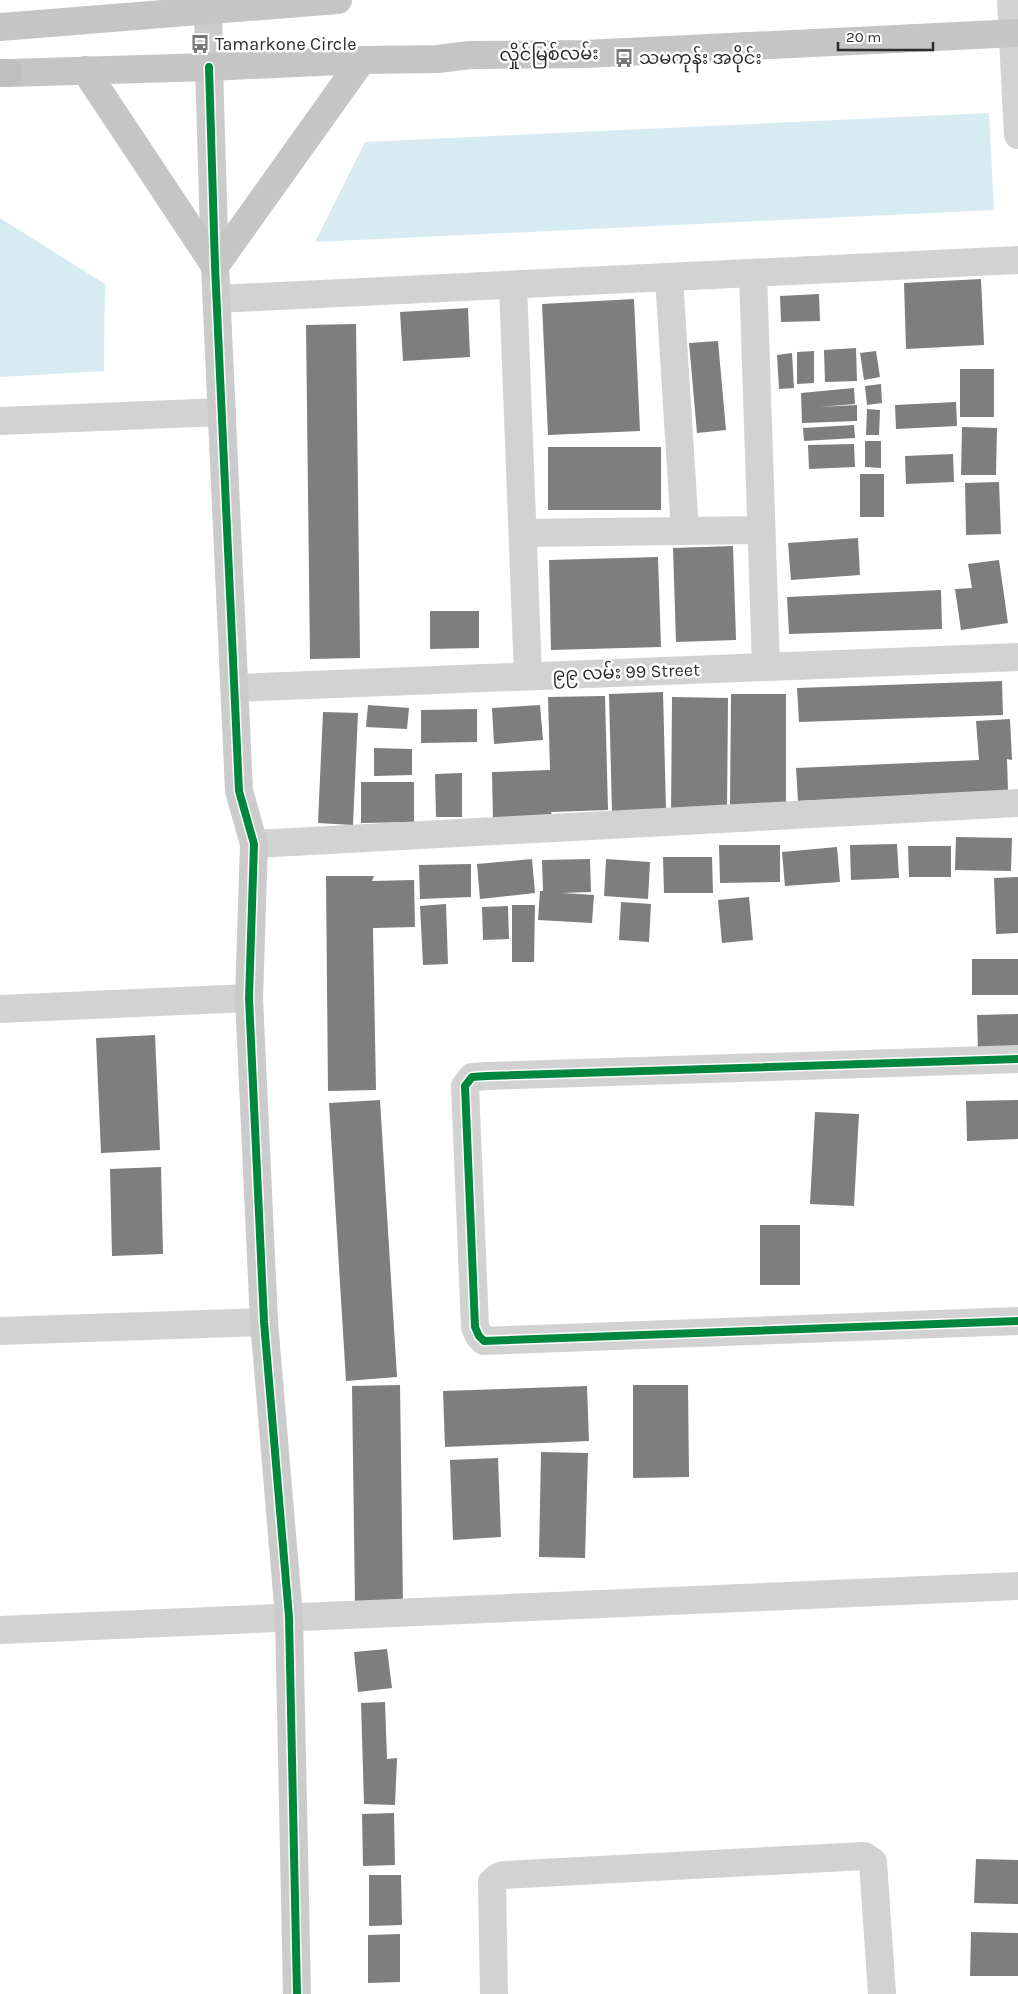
<svg xmlns="http://www.w3.org/2000/svg" width="1018" height="1994" font-family="Karla,'Noto Sans Myanmar',sans-serif">
  <rect width="100%" height="100%" fill="#fff"/>
  <path fill="#d6ebf2" d="M989 113 994 210 315 242 365 142Z
    M0 218 105 284 104 371 0 377Z"/>
  <path fill="#7e7e7e" d="M981 279 984 345 906 349 904 283Z
    M819 294 820 321 781 322 780 296Z
    M634 299 640 431 548 435 542 304Z
    M468 308 470 357 403 361 400 312Z
    M356 324 360 658 310 659 306 325Z
    M718 341 726 430 697 433 689 343Z
    M856 348 857 381 825 382 824 350Z
    M814 351V383L797 384V352Z
    M876 351 880 377 864 380 860 353Z
    M792 353 794 388 779 389 777 355Z
    M960 369H994V417H960Z
    M881 384 882 403 867 405 865 386Z
    M854 388 855 404 819 407 857 405V421L802 423 801 393Z
    M956 402 957 426 896 429 895 405Z
    M867 409 880 410 879 435H866Z
    M854 425 855 438 804 441 803 428Z
    M962 427 997 428 996 475H961Z
    M865 441H881V468L865 467Z
    M854 444 855 467 809 469 808 445Z
    M548 447H661V510H548Z
    M953 454 954 482 906 484 905 456Z
    M860 474H884V517H860Z
    M999 482 1001 534 966 535 965 483Z
    M858 538 860 575 791 580 788 543Z
    M733 546 736 640 676 642 673 548Z
    M658 557 661 647 551 650 549 560Z
    M999 560 1008 623 961 630 955 589 972 588 968 564Z
    M941 590 942 629 789 634 787 597Z
    M430 611H479V648L430 649Z
    M1002 681 1003 715 799 722 797 688Z
    M663 692 666 810 612 812 609 694Z
    M731 694H786V807H730Z
    M605 696 608 810 551 812 553 819 493 822 492 772 550 770 548 697Z
    M672 697 728 698 727 815 671 814Z
    M368 705 409 708 407 729 366 727Z
    M540 705 543 740 494 744 492 708Z
    M477 709V742L421 743V710Z
    M323 712 358 713 353 825 318 823Z
    M1010 719 1012 760 1007 759 1008 791 798 801 796 768 979 760 976 721Z
    M374 748 412 749V775L374 776Z
    M462 773V817H436L435 774Z
    M361 782H414V822L361 823Z
    M956 837 1012 838 1011 871 955 870Z
    M897 844 899 878 851 880 850 845Z
    M719 845H780V882L720 883Z
    M908 846H951V877H909Z
    M837 847 840 882 785 886 782 852Z
    M663 857H712L713 893H664Z
    M532 859 535 893 480 899 477 864Z
    M590 859 591 892 562 893 594 895 592 923 538 920 540 891H543L542 860Z
    M606 859 650 862 648 899 604 896Z
    M471 864V897L420 899 419 865Z
    M326 876H374L372 881 414 880 415 927 373 928 376 1090 328 1091Z
    M1018 877V933L996 934 994 878Z
    M749 897 753 940 722 943 718 900Z
    M621 902 651 904 649 942 619 940Z
    M446 904 448 964 423 965 420 906Z
    M512 905H535L534 962H512Z
    M508 906 509 939 483 940 482 907Z
    M972 959H1018V995H972Z
    M1018 1014V1051L978 1052 977 1015Z
    M155 1035 160 1150 101 1153 96 1038Z
    M380 1100 397 1377 346 1381 329 1103Z
    M1018 1100V1139L967 1141 966 1101Z
    M815 1112 859 1114 854 1206 810 1204Z
    M161 1167 163 1254 112 1256 110 1169Z
    M760 1225H800V1285H760Z
    M400 1385 403 1603 355 1604 352 1386Z
    M633 1385H688L689 1477 633 1478Z
    M587 1386 589 1441 445 1447 443 1391Z
    M541 1452 588 1453 585 1558 539 1557Z
    M498 1458 501 1537 453 1540 450 1460Z
    M387 1649 392 1688 358 1692 354 1652Z
    M385 1702 387 1759 397 1758 395 1805 364 1804 361 1703Z
    M394 1813 395 1865 363 1866 362 1814Z
    M976 1859 1018 1860V1904L974 1903Z
    M369 1875H401L402 1925 369 1926Z
    M971 1932 1018 1933V1976H970Z
    M400 1934V1982L368 1983V1935Z"/>
  <g fill="none" stroke-linecap="round" stroke-linejoin="round">
    <path stroke="#d2d2d2" stroke-width="28" d="M1011 0 1018 135
      M753 274 766 666
      M669 278 685 531
      M513 285 528 676
      M217 299 1018 260
      M0 421 222 412
      M523 533 761 530
      M235 688 1018 657
      M254 844 1018 803
      M0 1009 249 998
      M1018 1059 487 1076 472 1077 465 1086 475 1327 479 1336 484 1341 1018 1321
      M0 1331 264 1322
      M0 1630 1018 1586
      M494 1994 492 1882 498 1877 504 1875 864 1856 873 1862 882 1994"/>
    <path stroke="#cbcbcb" stroke-width="28" d="M208 0 209 67 215 266 239 791 254 844 249 998 264 1322 289 1617 297 1994"/>
    <path stroke="#c5c5c5" stroke-width="28" d="M0 27 338 0
      M85 70 215 266 362 60
      M8 73 209 67 362 60 438 59 470 55 585 54 1018 33"/>
    <path stroke="#bfbfbf" stroke-width="28" d="M0 73H8"/>
    <g stroke="#fff" stroke-width="11">
      <path id="cycleway" d="M209 67 215 266 239 791 254 844 249 998 264 1322 289 1617 297 1994
        M1018 1059 487 1076 472 1077 465 1086 475 1327 479 1336 484 1341 1018 1321"/>
    </g>
    <use href="#cycleway" stroke="#00873e" stroke-width="8"/>
  </g>
  <defs>
    <g id="bus-bare" transform="scale(1.5)"><path d="M-5-6H5V4H4V6H2V4H-2V6H-4V4H-5ZM-3.5-4V0h7V-4ZM-3.5 1.2v1.5H-2V1.2ZM2 1.2v1.5H3.5V1.2Z" fill="#767676" stroke="#fff" stroke-width="2.5" paint-order="stroke"/></g>
  </defs>
  <g fill-rule="evenodd">
    <use href="#bus-bare" x="200" y="44"/>
    <use href="#bus-bare" x="624" y="58"/>
  </g>
  <g text-anchor="middle" dominant-baseline="central" stroke-width="5" stroke-linejoin="round" paint-order="stroke">
    <g font-size="18" fill="#2d2d2d" stroke="#fff" text-anchor="start">
      <text x="215" y="44">Tamarkone Circle</text>
      <text x="639" y="58">သမကုန်း အဝိုင်း</text>
    </g>
    <g font-size="18" fill="#2d2d2d" stroke="#fff">
      <text transform="translate(549 54) rotate(-1)">လှိုင်မြစ်လမ်း</text>
      <text transform="translate(626 672) rotate(-2)">၉၉ လမ်း 99 Street</text>
    </g>
  </g>
  <path d="M838 42v8h95v-8" fill="none" stroke="#2d2d2d" stroke-width="2.5"/>
  <text x="846" y="42" font-size="15" fill="#2d2d2d" stroke="#ffffff" stroke-width="4" paint-order="stroke">20 m</text>
</svg>
